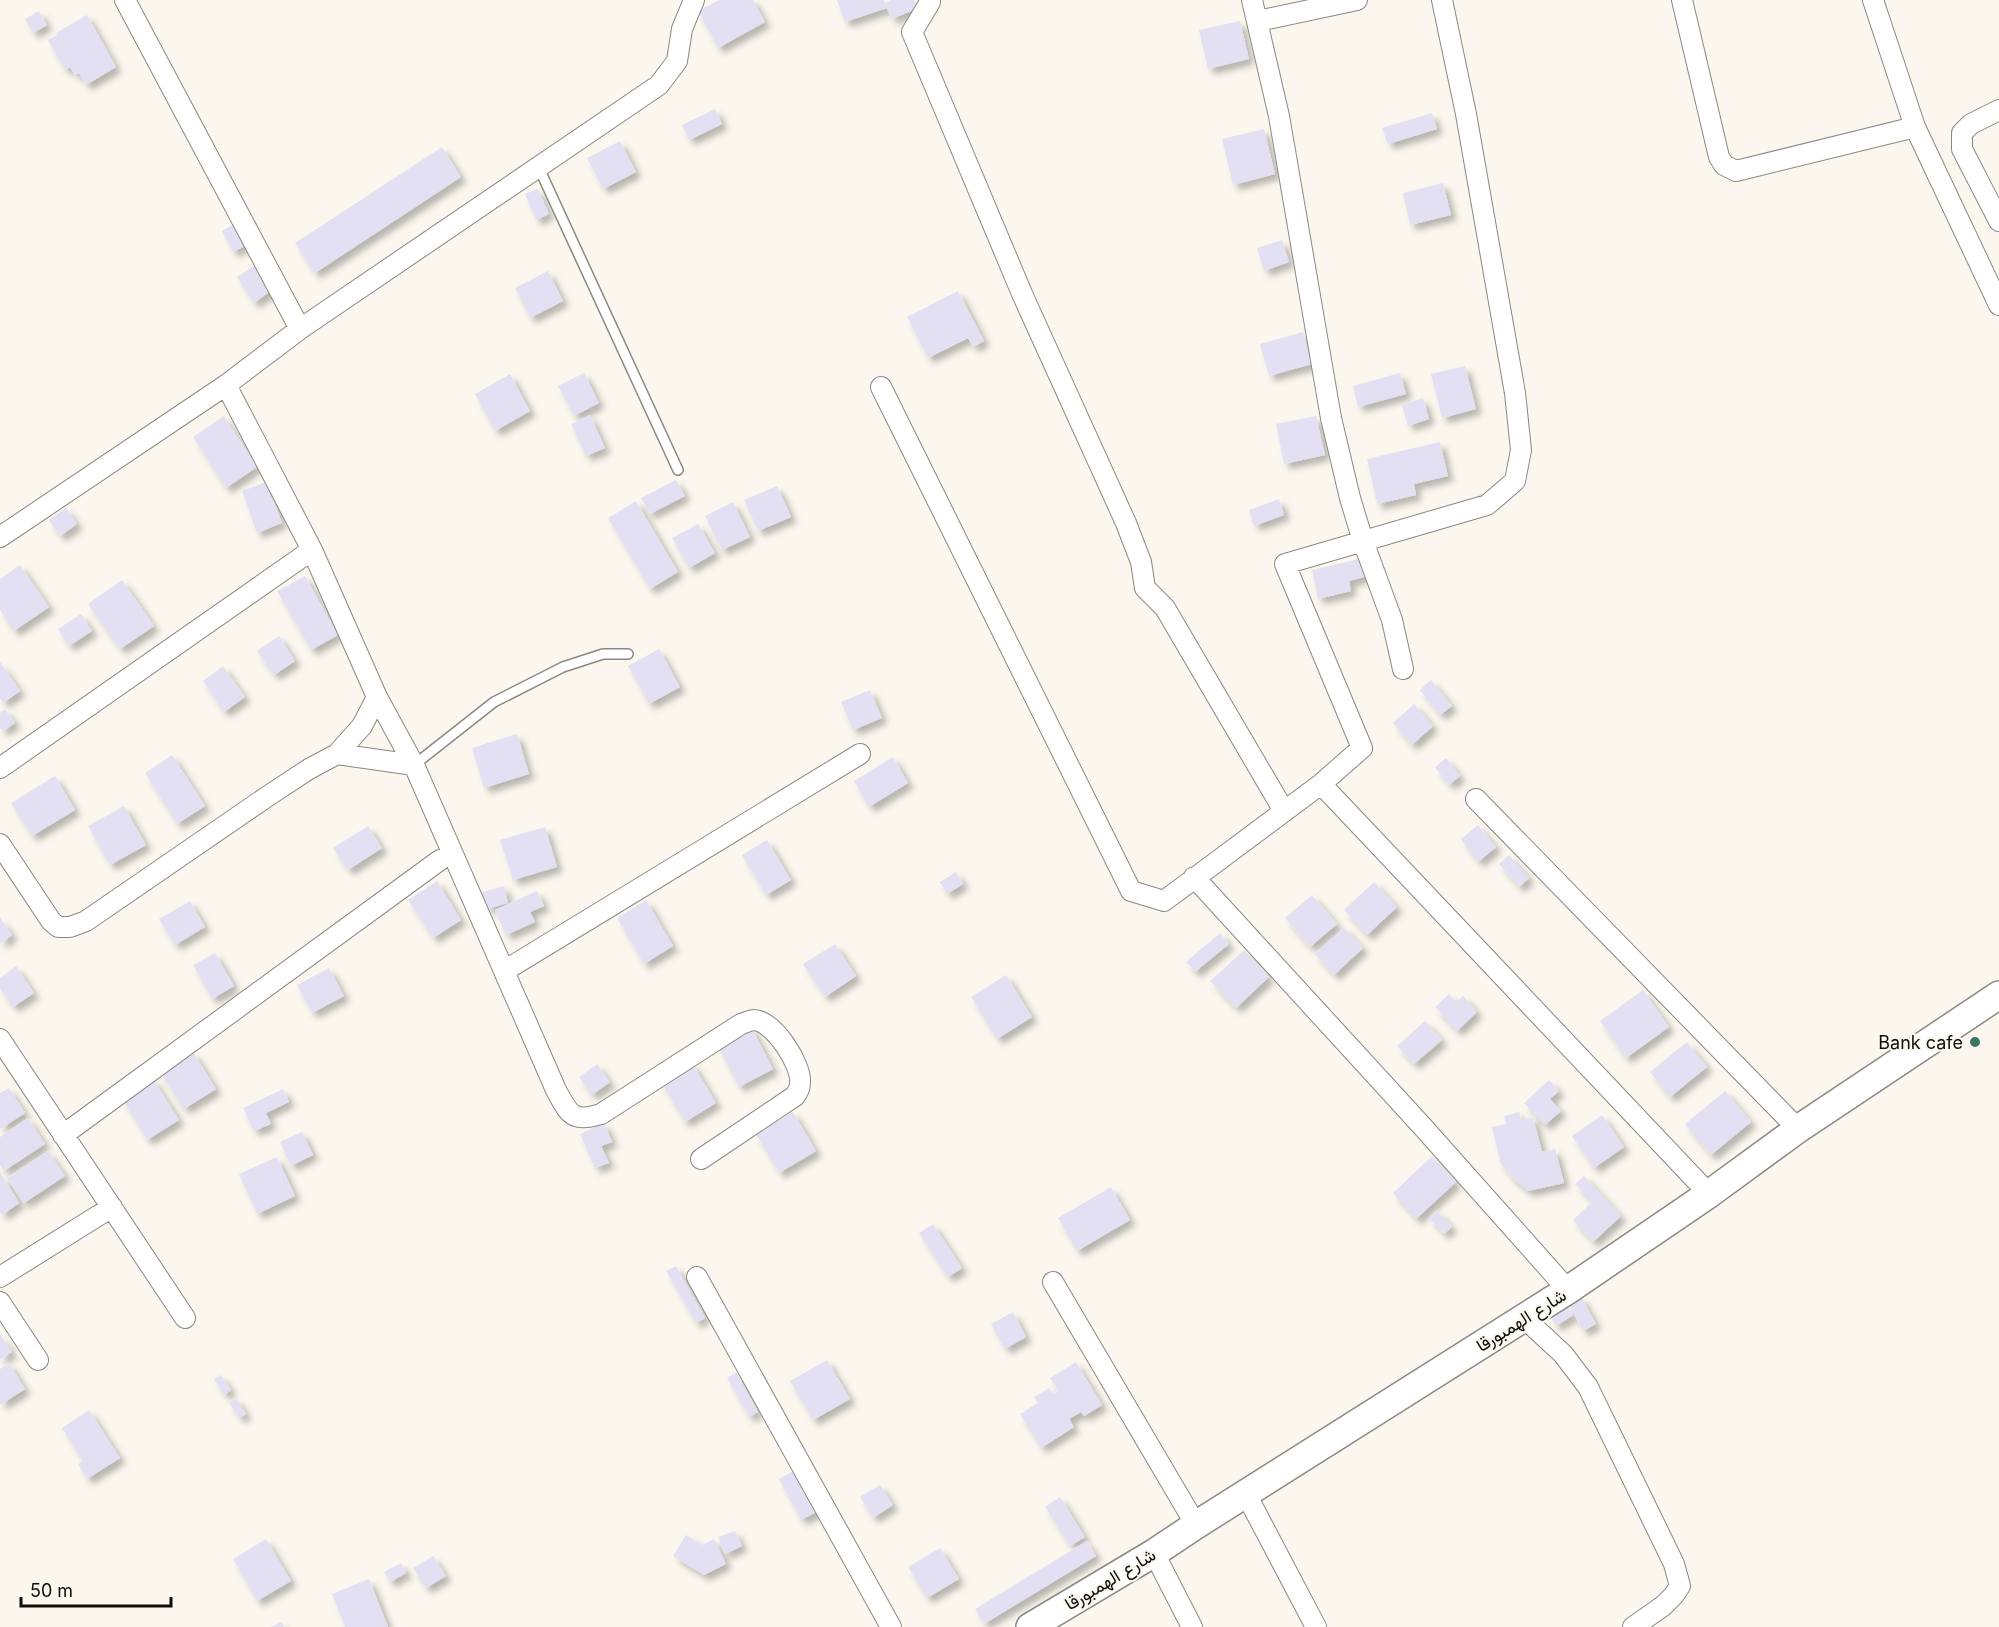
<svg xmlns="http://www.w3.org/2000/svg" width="1999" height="1627" font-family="Inter,Vazirmatn,sans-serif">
  <defs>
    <filter id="shadow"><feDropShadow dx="5.5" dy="5.5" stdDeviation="3" flood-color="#0004"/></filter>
  </defs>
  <rect width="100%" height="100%" fill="#fbf7ee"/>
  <path fill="#e2e0f2" filter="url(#shadow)" d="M719 0H753L765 22 718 48 698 11Z
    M837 0H884L885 3 891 0H914L918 8 892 19 887 8 845 22Z
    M39 11 47 25 33 33 25 19Z
    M87 15 116 67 86 85 79 73 75 75 70 67 65 70 48 40 57 35 56 33Z
    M1240 21 1249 59 1208 69 1199 30Z
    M715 109 722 124 689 140 682 125Z
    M1432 113 1437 129 1388 144 1382 128Z
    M1264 129 1275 174 1233 185 1222 139Z
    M620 141 636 172 603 189 587 158Z
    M442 147 461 177 315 273 295 243Z
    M1443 183 1451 215 1410 225 1403 193Z
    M538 189 549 214 536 220 525 194Z
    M234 224 245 246 233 252 222 231Z
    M1282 240 1289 262 1264 271 1257 248Z
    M255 265 272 290 254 303 237 277Z
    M548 271 563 301 530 318 515 288Z
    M958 291 984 341 973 347 968 338 928 358 907 317Z
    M1303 332 1312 364 1269 376 1260 344Z
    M1465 366 1476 409 1442 418 1431 374Z
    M584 373 599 403 574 416 558 386Z
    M1400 373 1406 394 1358 407 1353 386Z
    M510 374 530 411 495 431 475 394Z
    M1423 398 1429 419 1408 426 1402 405Z
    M590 415 605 448 586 456 571 424Z
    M224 416 257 467 226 488 193 437Z
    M1316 416 1325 455 1284 464 1276 424Z
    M1440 442 1448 476 1414 484 1416 495 1377 504 1367 459Z
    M676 480 685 496 650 514 641 498Z
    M266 482 282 523 257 533 242 491Z
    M777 486 791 517 758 531 744 500Z
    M1279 499 1284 515 1254 526 1249 510Z
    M636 501 678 572 650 589 608 518Z
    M733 502 750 537 722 550 705 516Z
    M66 508 77 524 60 536 49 520Z
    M698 524 715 553 689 568 672 538Z
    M1363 558 1368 576 1349 581 1351 591 1318 599 1312 570Z
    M20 565 49 607 14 631 0 610V579Z
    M305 576 338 635 311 650 277 591Z
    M122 580 154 626 120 649 88 604Z
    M81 614 92 631 69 646 58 629Z
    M279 636 295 661 274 675 257 651Z
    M659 649 680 687 649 704 628 666Z
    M0 662 20 691 3 703 0 698Z
    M223 666 245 697 224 712 203 681Z
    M1431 680 1452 706 1440 715 1420 690Z
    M870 690 882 718 853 730 841 702Z
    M1414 704 1433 726 1412 745 1393 723Z
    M5 709 15 723 3 731 0 728V713Z
    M517 734 529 774 484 788 472 748Z
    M172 755 205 806 177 824 145 773Z
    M893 757 908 783 869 807 854 781Z
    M1446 758 1460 776 1449 785 1435 767Z
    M55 776 75 810 32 836 11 803Z
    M124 806 146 845 110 865 88 826Z
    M1478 825 1496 847 1478 862 1461 839Z
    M368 826 382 848 348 870 333 848Z
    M545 827 557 867 513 880 500 840Z
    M767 840 791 880 766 895 742 855Z
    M1509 855 1529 878 1519 887 1499 864Z
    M956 872 963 884 947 894 940 882Z
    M437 881 461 920 433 938 408 900Z
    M1374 882 1397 907 1367 935 1344 910Z
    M504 886 508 903 487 909 482 892Z
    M537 891 544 906 530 912 535 922 506 935 495 910Z
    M1312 895 1337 924 1310 947 1285 918Z
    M646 900 673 946 644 964 617 918Z
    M190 901 205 927 175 945 159 919Z
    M0 917 12 935 0 944Z
    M1344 928 1363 948 1334 975 1315 954Z
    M1220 933 1229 944 1195 972 1186 962Z
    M835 944 856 976 825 997 803 964Z
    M1244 950 1269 977 1236 1008 1210 981Z
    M215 953 234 986 212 999 193 965Z
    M16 966 34 993 13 1007 0 988V978Z
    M329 968 344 996 312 1013 297 985Z
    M1006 975 1032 1017 997 1039 971 997Z
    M1643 990 1669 1027 1626 1058 1600 1021Z
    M1449 994 1456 1002 1463 996 1477 1012 1457 1031 1435 1007Z
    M1425 1021 1442 1040 1414 1064 1397 1046Z
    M751 1027 773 1069 739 1087 717 1045Z
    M1687 1042 1707 1067 1670 1097 1650 1072Z
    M193 1052 216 1089 184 1109 160 1072Z
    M692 1063 716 1103 685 1122 661 1082Z
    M597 1064 610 1082 592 1095 579 1077Z
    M153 1079 179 1120 147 1140 122 1098Z
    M1549 1080 1559 1091 1550 1099 1561 1111 1545 1125 1524 1103Z
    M9 1088 25 1113 0 1129V1093Z
    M283 1089 289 1102 266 1113 271 1124 254 1131 243 1108Z
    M1725 1091 1751 1122 1711 1155 1685 1124Z
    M793 1112 816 1151 779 1173 756 1134Z
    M1519 1112 1521 1120 1533 1117 1542 1152 1555 1149 1564 1183 1528 1191 1512 1178 1501 1164 1492 1127 1506 1124 1504 1116Z
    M1602 1115 1624 1147 1594 1168 1572 1136Z
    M28 1118 45 1144 4 1171 0 1165V1137Z
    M604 1123 612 1142 601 1146 609 1163 595 1168 580 1134Z
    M302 1132 313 1155 291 1166 280 1142Z
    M48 1151 65 1176 24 1203 7 1178Z
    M1432 1156 1456 1182 1416 1219 1393 1193Z
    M277 1157 295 1196 257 1214 239 1174Z
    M0 1172 19 1203 2 1215 0 1212Z
    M1584 1176 1621 1216 1593 1242 1573 1220 1592 1202 1575 1184Z
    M1111 1187 1130 1220 1077 1251 1058 1218Z
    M1437 1211 1452 1227 1444 1234 1429 1218Z
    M933 1224 962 1268 948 1277 919 1233Z
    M676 1266 705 1318 696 1323 666 1271Z
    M1581 1297 1596 1324 1583 1331 1568 1303Z
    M1567 1306 1573 1315 1556 1326 1550 1316Z
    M1013 1312 1026 1337 1005 1349 991 1324Z
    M0 1334 12 1352 0 1360Z
    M827 1360 850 1399 813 1420 790 1381Z
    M1076 1362 1102 1405 1084 1416 1081 1412 1069 1419 1074 1427 1041 1448 1020 1414 1038 1403 1034 1397 1049 1388 1053 1394 1058 1391 1050 1378Z
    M9 1363 25 1389 0 1405V1369Z
    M736 1372 758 1412 749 1417 727 1378Z
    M221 1375 231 1390 224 1395 214 1379Z
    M236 1398 246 1414 239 1418 229 1403Z
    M89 1410 120 1458 87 1479 78 1464 83 1461 62 1428Z
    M795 1470 818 1511 801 1520 779 1479Z
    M880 1485 893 1505 873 1518 860 1497Z
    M1060 1497 1085 1537 1070 1546 1045 1507Z
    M735 1531 742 1546 725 1554 718 1537Z
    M686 1535 702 1545 714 1539 726 1564 704 1575 673 1556Z
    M266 1539 291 1581 257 1601 233 1559Z
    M1087 1541 1096 1556 984 1624 975 1609Z
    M940 1548 959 1579 927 1598 908 1567Z
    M433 1556 446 1576 426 1588 413 1568Z
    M401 1563 406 1573 390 1582 384 1572Z
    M369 1579 388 1627H345L332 1594Z
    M282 1622 284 1627H271Z"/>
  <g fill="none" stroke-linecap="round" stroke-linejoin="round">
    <g stroke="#8c8880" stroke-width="12">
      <path id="lane" d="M538 166 678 470
        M414 765 494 702 563 667 603 654H628"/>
    </g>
    <g stroke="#8c8880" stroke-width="22">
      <path id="street" d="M125 0 300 329
        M930 0V2L912 32 1023 296 1126 523 1141 562 1145 588 1165 608 1284 811
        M1252 0 1279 116 1331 418 1350 498 1363 541 1392 620 1403 669
        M1442 0 1466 114 1515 393 1521 450 1515 481 1487 505 1285 564 1362 748 1321 784 1709 1194
        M1682 0 1719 157 1724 165 1736 171 1915 127
        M1873 0 1915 127 1999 305
        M1258 21 1357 0
        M1999 110 1971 124 1962 133V149L1999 221
        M226 385 312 550 377 697 414 765 556 1090C569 1114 572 1123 601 1114L741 1024C745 1023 750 1020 754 1020 774 1021 802 1065 800 1083 800 1088 798 1092 795 1096L701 1159
        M881 387 1131 891 1164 901 1321 784
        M0 537 226 385 300 329 659 85 677 61 682 29 694 0
        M337 754 414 765
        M0 768 312 550
        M1476 799 1798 1129
        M0 844 51 921 58 927H70L86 921 268 796 309 769 337 754 362 726 377 697
        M1194 877 1422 1126 1568 1290
        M504 971 860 754
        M0 1039 185 1318
        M63 1135 440 860
        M0 1277 112 1207
        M697 1277 891 1627
        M1053 1282 1196 1525
        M0 1302 38 1360
        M1524 1318 1563 1354 1588 1387 1674 1564 1680 1586 1674 1595 1663 1606 1633 1627
        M1246 1494 1316 1627
        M1154 1553 1192 1627"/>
    </g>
    <g stroke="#8c8880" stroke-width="30">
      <path id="secondary" d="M1030 1627 1154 1553 1196 1525 1568 1290 1709 1194 1798 1129 1999 995"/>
    </g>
    <use href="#lane" stroke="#fff" stroke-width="9"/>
    <use href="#street" stroke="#fff" stroke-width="20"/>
    <use href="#secondary" stroke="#fff" stroke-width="27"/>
  </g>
  <circle fill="#3b7863" stroke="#fbf7ee" stroke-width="2" cx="1975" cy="1042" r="6"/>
  <g text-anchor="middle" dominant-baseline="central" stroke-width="4.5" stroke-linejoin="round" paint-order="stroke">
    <g font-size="18" fill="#0f0e0b" stroke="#fbf7ee" text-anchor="end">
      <text x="1963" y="1042">Bank cafe</text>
    </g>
    <g font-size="18" fill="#0f0e0b" stroke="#fbf7ee">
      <text transform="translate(1521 1320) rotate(-32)">شارع الهمبورقا</text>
      <text transform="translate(1110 1579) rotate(-31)">شارع الهمبورقا</text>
    </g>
  </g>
  <path d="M21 1597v9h150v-9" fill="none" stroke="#0f0e0b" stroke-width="3"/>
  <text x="30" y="1597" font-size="18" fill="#0f0e0b" stroke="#fbf7ee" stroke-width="4.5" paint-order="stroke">50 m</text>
</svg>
